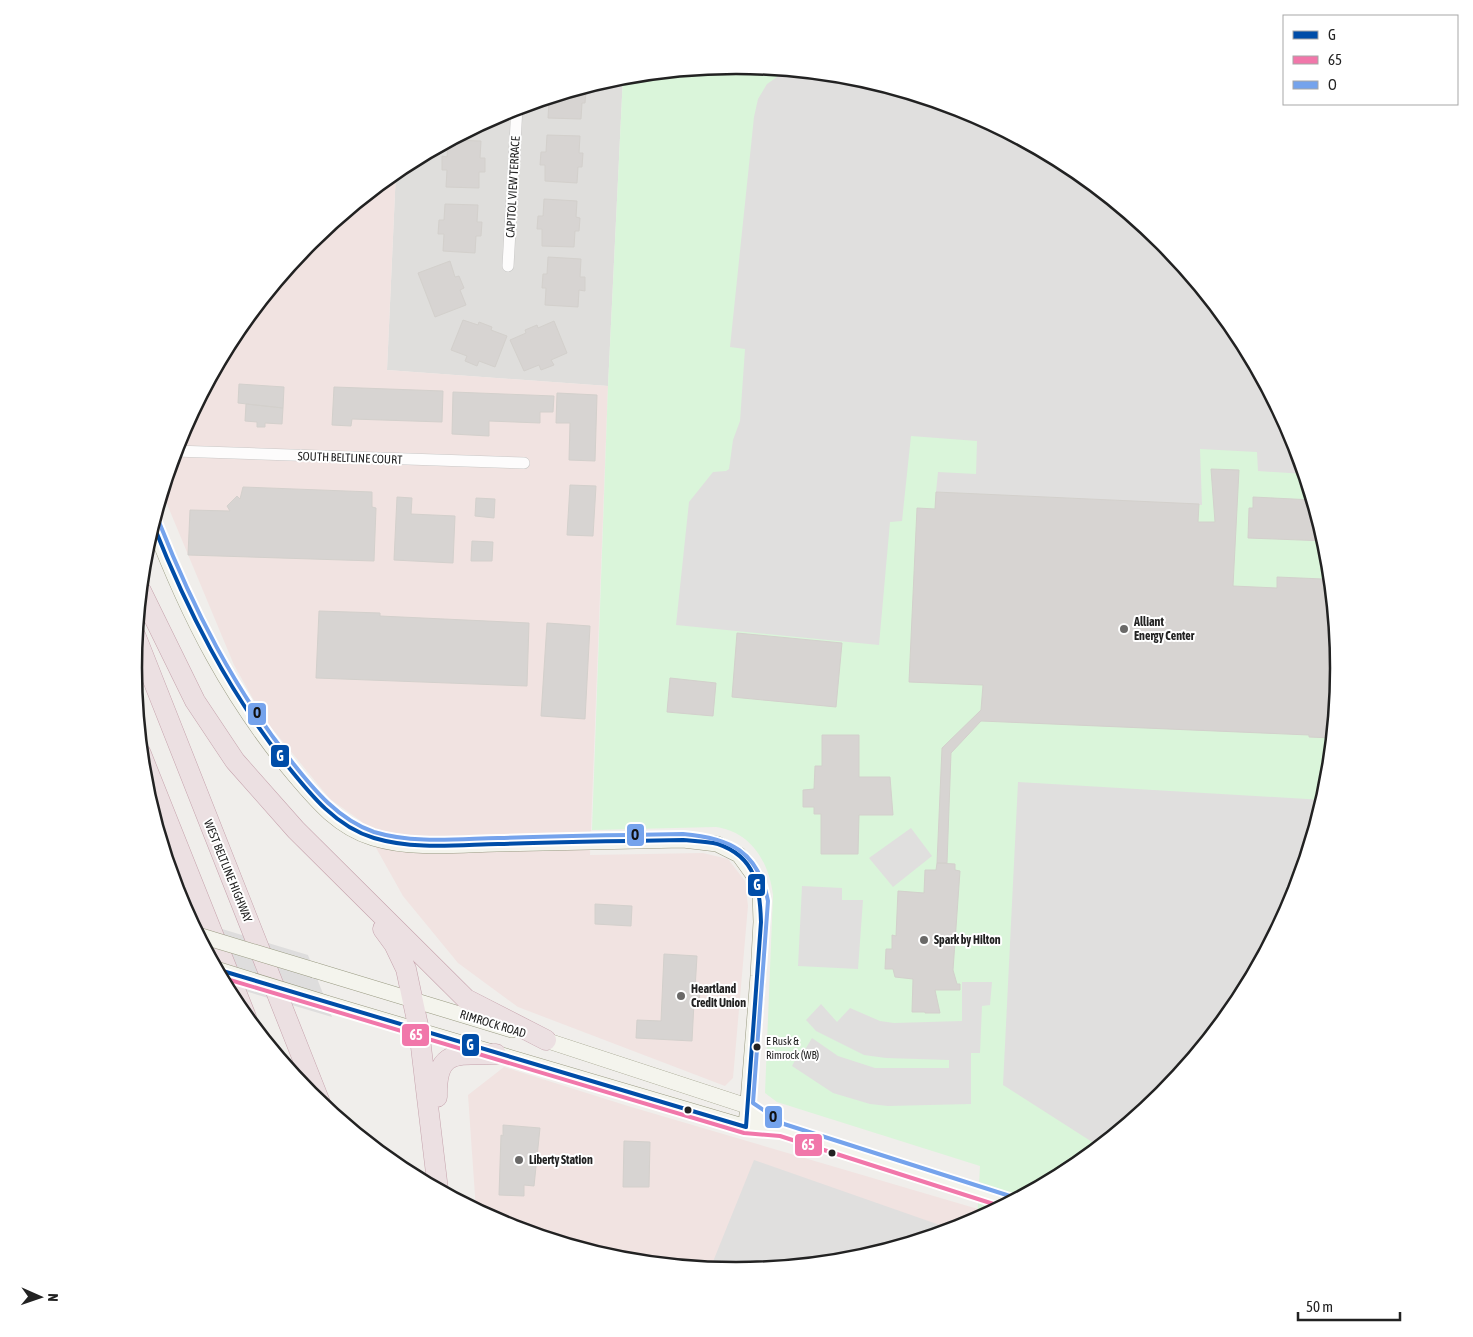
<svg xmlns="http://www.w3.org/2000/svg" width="1473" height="1337" font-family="'Asap Condensed',sans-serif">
  <rect width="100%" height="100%" fill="#f0eeeb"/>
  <path fill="#dfdedc" d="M623 76 608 386 387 370 396 171 506 111Z"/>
  <path fill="#f1e3e1" d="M396 171 387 370 608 386 590 855 703 853 728 859 745 881 748 906 733 1078 725 1086 518 1007 458 963 403 896 361 821 330 799 265 720 234 665 162 492 179 437 235 333 310 242Z
    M504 1067 628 1106 978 1209 977 1221 967 1226 854 1260 736 1272 618 1260 505 1226 476 1210 468 1095Z"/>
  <path fill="#daf5da" d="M737 65 855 77 968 111 1072 167 1163 242 1238 333 1294 438 1328 551 1340 669 1328 787 1294 900 1238 1004 1163 1095 1072 1170 977 1221 980 1166 777 1102 765 1093 773 895C769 862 751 832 716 827L592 830 608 386 623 76Z"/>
  <path fill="#e0dfde" d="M793 71 855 77 968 111 1072 167 1163 242 1238 333 1294 438 1305 474 1258 471 1257 452 1200 449 1202 505 936 492 938 472 976 474 977 441 911 436 902 521 890 522 879 645 676 625 689 502 713 472 726 471 729 469 733 440 740 421 745 349 730 347 754 117 758 99 767 84 780 75Z
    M1018 782 1324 800 1294 900 1238 1004 1163 1095 1100 1147 1003 1085Z
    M911 828 932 856 893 887 869 858Z
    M802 886 842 888V900H863L858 969 798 966Z
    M962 982H992L990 1005 982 1006 980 1053H971V1104L888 1106 870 1104 833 1093 792 1066 800 1051 803 1053 812 1038 838 1056 875 1068H949V1060L886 1058 864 1055 816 1031 806 1020 821 1004 837 1022 850 1008 880 1021 894 1023 962 1021Z
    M754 1160 954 1230 854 1260 736 1272 710 1269Z"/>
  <path fill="#dedddd" d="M189 919 308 955 332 1017 225 985Z"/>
  <path fill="#d7d4d2" stroke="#d3d0cc" d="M582 88V90H586L585 103H582L581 119 548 118 549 101 544 99Z
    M547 135 580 136 579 153H583L582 167H578L577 183 545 181V165H540L541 152H546Z
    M451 140 481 141 480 158H485V172H479V188L446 187 447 170H442V156L447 157 448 142Z
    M544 199 577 201 576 217 580 218 579 231H575L574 247 542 246V229H537L538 216H543Z
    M445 204 478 205 477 222H482L481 236H476L475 253 443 251 444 234H438L439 220H444Z
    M548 257 581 259 580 277H585V291L579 290 578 307 545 305 546 288H542L543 274H547Z
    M450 261 455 277 459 276 464 288 460 290 466 305 435 317 418 273Z
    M463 320 478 325 479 322 492 327 491 330 507 336 495 367 479 361 477 366 465 361 467 356 451 350Z
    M554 321 567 353 551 360 554 365 541 370 539 365 524 371 510 340 526 333 525 330 537 325 538 328Z
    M239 384 284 387 283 408 238 403Z
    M334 387 443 391 442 422 352 419 351 426 332 425Z
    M453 392 554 396 553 412H540V423L489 421V436L452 434Z
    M557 393 597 395 595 461 569 460 570 423H556Z
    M246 404 283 408 282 424 265 423V427H257V422L245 421Z
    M1211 469 1239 470 1233 586 1277 588V577L1323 579V589H1332L1340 669 1333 738 1309 737V735L981 721 951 753 947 863H937L942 748 981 710 983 685 909 682 917 508 935 509 936 492 1199 504 1198 522H1215Z
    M570 485 596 486 593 536 567 535Z
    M243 487 372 492V507L376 508 374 561 188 555 190 510 230 511 227 506 237 496 240 499Z
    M397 497 412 498 411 514 455 516 453 563 394 560Z
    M1253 497 1313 500 1326 541 1248 538 1249 508H1253Z
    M476 498 495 499 494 518 475 516Z
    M472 541 493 542 492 561H471Z
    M319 611 380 613V616L529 623 527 686 316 678Z
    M547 623 590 626 585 719 541 716Z
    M737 633 842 643 836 707 732 697Z
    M670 678 716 683 713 716 667 712Z
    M822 735H859V777H890L893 815H859L858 854H821V814H814V807H803V790L814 789 815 766H822Z
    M937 863 955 864V870L960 871 953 970 957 984H960V990H935L940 1013H925V1012H912L913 979 895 977 893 969H885L886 949H892V935L896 936 898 891 924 893 925 870H936Z
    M595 904 632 906 631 926 595 924Z
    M664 954 697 956 695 989H700L699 1004 694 1003 692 1041 636 1038 637 1020 661 1021Z
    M503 1125 540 1128 534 1186 524 1185V1196L499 1195 501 1135 503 1136Z
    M624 1141 650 1142 649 1187H623Z"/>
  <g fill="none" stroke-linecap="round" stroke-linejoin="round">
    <g stroke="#c9c8c7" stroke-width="12">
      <path id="street" d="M508 266 517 107
        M175 451 524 463"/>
    </g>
    <g stroke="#999a82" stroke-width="16">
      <path id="secondary" d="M153 524C189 618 230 698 295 776 317 802 339 828 373 838 412 850 457 845 497 844 559 843 621 841 683 840L717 844 739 855 757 880 760 892 761 922 758 976 746 1127
        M314 970 512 1030
        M326 1003 746 1127 781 1130 1011 1203
        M536 1037 747 1106 780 1129"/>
    </g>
    <g stroke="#c5a2ac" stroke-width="21">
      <path id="highway" d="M141 591 195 701 235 761 296 830 466 999 546 1040
        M136 637 321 1105
        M141 754 246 1017
        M383 929 394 944 406 969 419 1030 438 1190
        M437 1097C436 1048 457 1055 496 1054"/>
    </g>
    <use href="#street" stroke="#fdfcfc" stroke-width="11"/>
    <use href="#secondary" stroke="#f4f4ed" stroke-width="15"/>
    <use href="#highway" stroke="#ece0e2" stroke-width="20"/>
    <g stroke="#999a82" stroke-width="16" stroke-linecap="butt">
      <path id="secondary-bridge" d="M198 935 314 970
        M216 969 326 1003"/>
    </g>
    <use href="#secondary-bridge" stroke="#f4f4ed" stroke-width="15"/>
    <g stroke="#fff" stroke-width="8">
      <path id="bus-1" d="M153 524C187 610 228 691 286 764 310 794 336 827 374 838 414 850 457 845 498 844 560 842 621 841 683 840 694 841 707 841 718 844 756 857 760 887 761 922L746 1127 216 969"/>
    </g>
    <g stroke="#fff" stroke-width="8">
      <path id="bus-2" d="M220 977 744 1133 780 1136 1003 1207"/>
    </g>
    <g stroke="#fff" stroke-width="8">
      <path id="bus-3" d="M159 522C193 608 234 689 292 762 314 790 339 820 374 832 414 844 457 839 498 838 560 836 621 835 683 834 730 838 758 851 768 901L753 1103 784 1124 1013 1197"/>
    </g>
    <use href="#bus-1" stroke="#004da8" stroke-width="4"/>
    <use href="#bus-2" stroke="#f177aa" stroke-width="4"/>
    <use href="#bus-3" stroke="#75a3ec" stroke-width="4"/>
  </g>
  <g fill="#6a6968" stroke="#fff" stroke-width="2">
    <circle cx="1124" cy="629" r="5"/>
    <circle cx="924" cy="940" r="5"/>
    <circle cx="681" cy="996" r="5"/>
    <circle cx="519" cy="1160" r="5"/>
  </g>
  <g fill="#222" stroke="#fff" stroke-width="2">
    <circle cx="757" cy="1047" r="4.5"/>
    <circle cx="688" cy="1110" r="4.5"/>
    <circle cx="832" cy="1153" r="4.5"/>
  </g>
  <g text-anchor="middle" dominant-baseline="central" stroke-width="4" stroke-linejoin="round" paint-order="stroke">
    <g font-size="11" fill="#222" stroke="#fff" text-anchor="start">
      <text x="766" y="1041">E Rusk &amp;<tspan x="766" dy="14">Rimrock (WB)</tspan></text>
    </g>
    <g font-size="12" fill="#222" stroke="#fff">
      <text transform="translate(513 187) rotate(-87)">CAPITOL VIEW TERRACE</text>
      <text transform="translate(350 458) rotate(2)">SOUTH BELTLINE COURT</text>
      <text transform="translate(228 871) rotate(68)">WEST BELTLINE HIGHWAY</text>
      <text transform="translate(493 1024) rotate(17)">RIMROCK ROAD</text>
    </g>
    <g font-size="12" font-weight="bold" fill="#222" stroke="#fff" text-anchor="start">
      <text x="1134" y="622">Alliant<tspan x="1134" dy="14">Energy Center</tspan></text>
      <text x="934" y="940">Spark by Hilton</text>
      <text x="691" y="989">Heartland<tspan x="691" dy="14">Credit Union</tspan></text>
      <text x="529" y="1160">Liberty Station</text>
    </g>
  </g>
  <path d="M0 0H1473V1337H0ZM142 668a594 594 0 1 1 1188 0a594 594 0 1 1-1188 0Z" fill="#fff" fill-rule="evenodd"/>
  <path fill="none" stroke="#222" stroke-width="2.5" d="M142 668a594 594 0 1 1 1188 0a594 594 0 1 1-1188 0Z"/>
  <g stroke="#fff" stroke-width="2">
    <rect x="247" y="702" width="20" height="24" rx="5" fill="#75a3ec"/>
    <rect x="270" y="744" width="20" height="24" rx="5" fill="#004da8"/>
    <rect x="626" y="823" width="19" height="24" rx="5" fill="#75a3ec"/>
    <rect x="747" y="873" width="19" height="24" rx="5" fill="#004da8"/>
    <rect x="401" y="1023" width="29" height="24" rx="5" fill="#f177aa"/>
    <rect x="461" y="1033" width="19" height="24" rx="5" fill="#004da8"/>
    <rect x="764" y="1105" width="19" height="24" rx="5" fill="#75a3ec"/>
    <rect x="794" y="1133" width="29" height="24" rx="5" fill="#f177aa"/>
  </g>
  <g font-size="14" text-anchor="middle" font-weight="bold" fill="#fff">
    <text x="280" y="761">G</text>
    <text x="757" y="890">G</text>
    <text x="416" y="1040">65</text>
    <text x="470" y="1050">G</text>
    <text x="808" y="1150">65</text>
  </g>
  <g font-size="14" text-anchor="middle" font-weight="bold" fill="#111">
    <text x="257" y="718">O</text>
    <text x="635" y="840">O</text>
    <text x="773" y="1122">O</text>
  </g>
  <rect x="1283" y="15" width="175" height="90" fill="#ffffff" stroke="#a7a7a7"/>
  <rect x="1293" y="31" width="25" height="8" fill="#004da8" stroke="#a7a7a7"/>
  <text x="1328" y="40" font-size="15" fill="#222222">G</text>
  <rect x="1293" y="56" width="25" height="8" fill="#f177aa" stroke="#a7a7a7"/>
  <text x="1328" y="65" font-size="15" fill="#222222">65</text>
  <rect x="1293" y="81" width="25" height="8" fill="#75a3ec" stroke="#a7a7a7"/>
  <text x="1328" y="90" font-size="15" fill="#222222">O</text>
  <g transform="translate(40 1297) rotate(92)" stroke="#ffffff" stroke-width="4" paint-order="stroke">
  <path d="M0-4L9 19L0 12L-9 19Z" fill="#222222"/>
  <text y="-8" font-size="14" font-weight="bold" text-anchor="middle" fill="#222222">N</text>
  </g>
  <path d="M1298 1312v8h102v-8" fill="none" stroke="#222222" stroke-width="2.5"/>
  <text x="1306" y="1312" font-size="15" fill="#222222" stroke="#ffffff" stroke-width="4" paint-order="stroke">50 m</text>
</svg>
